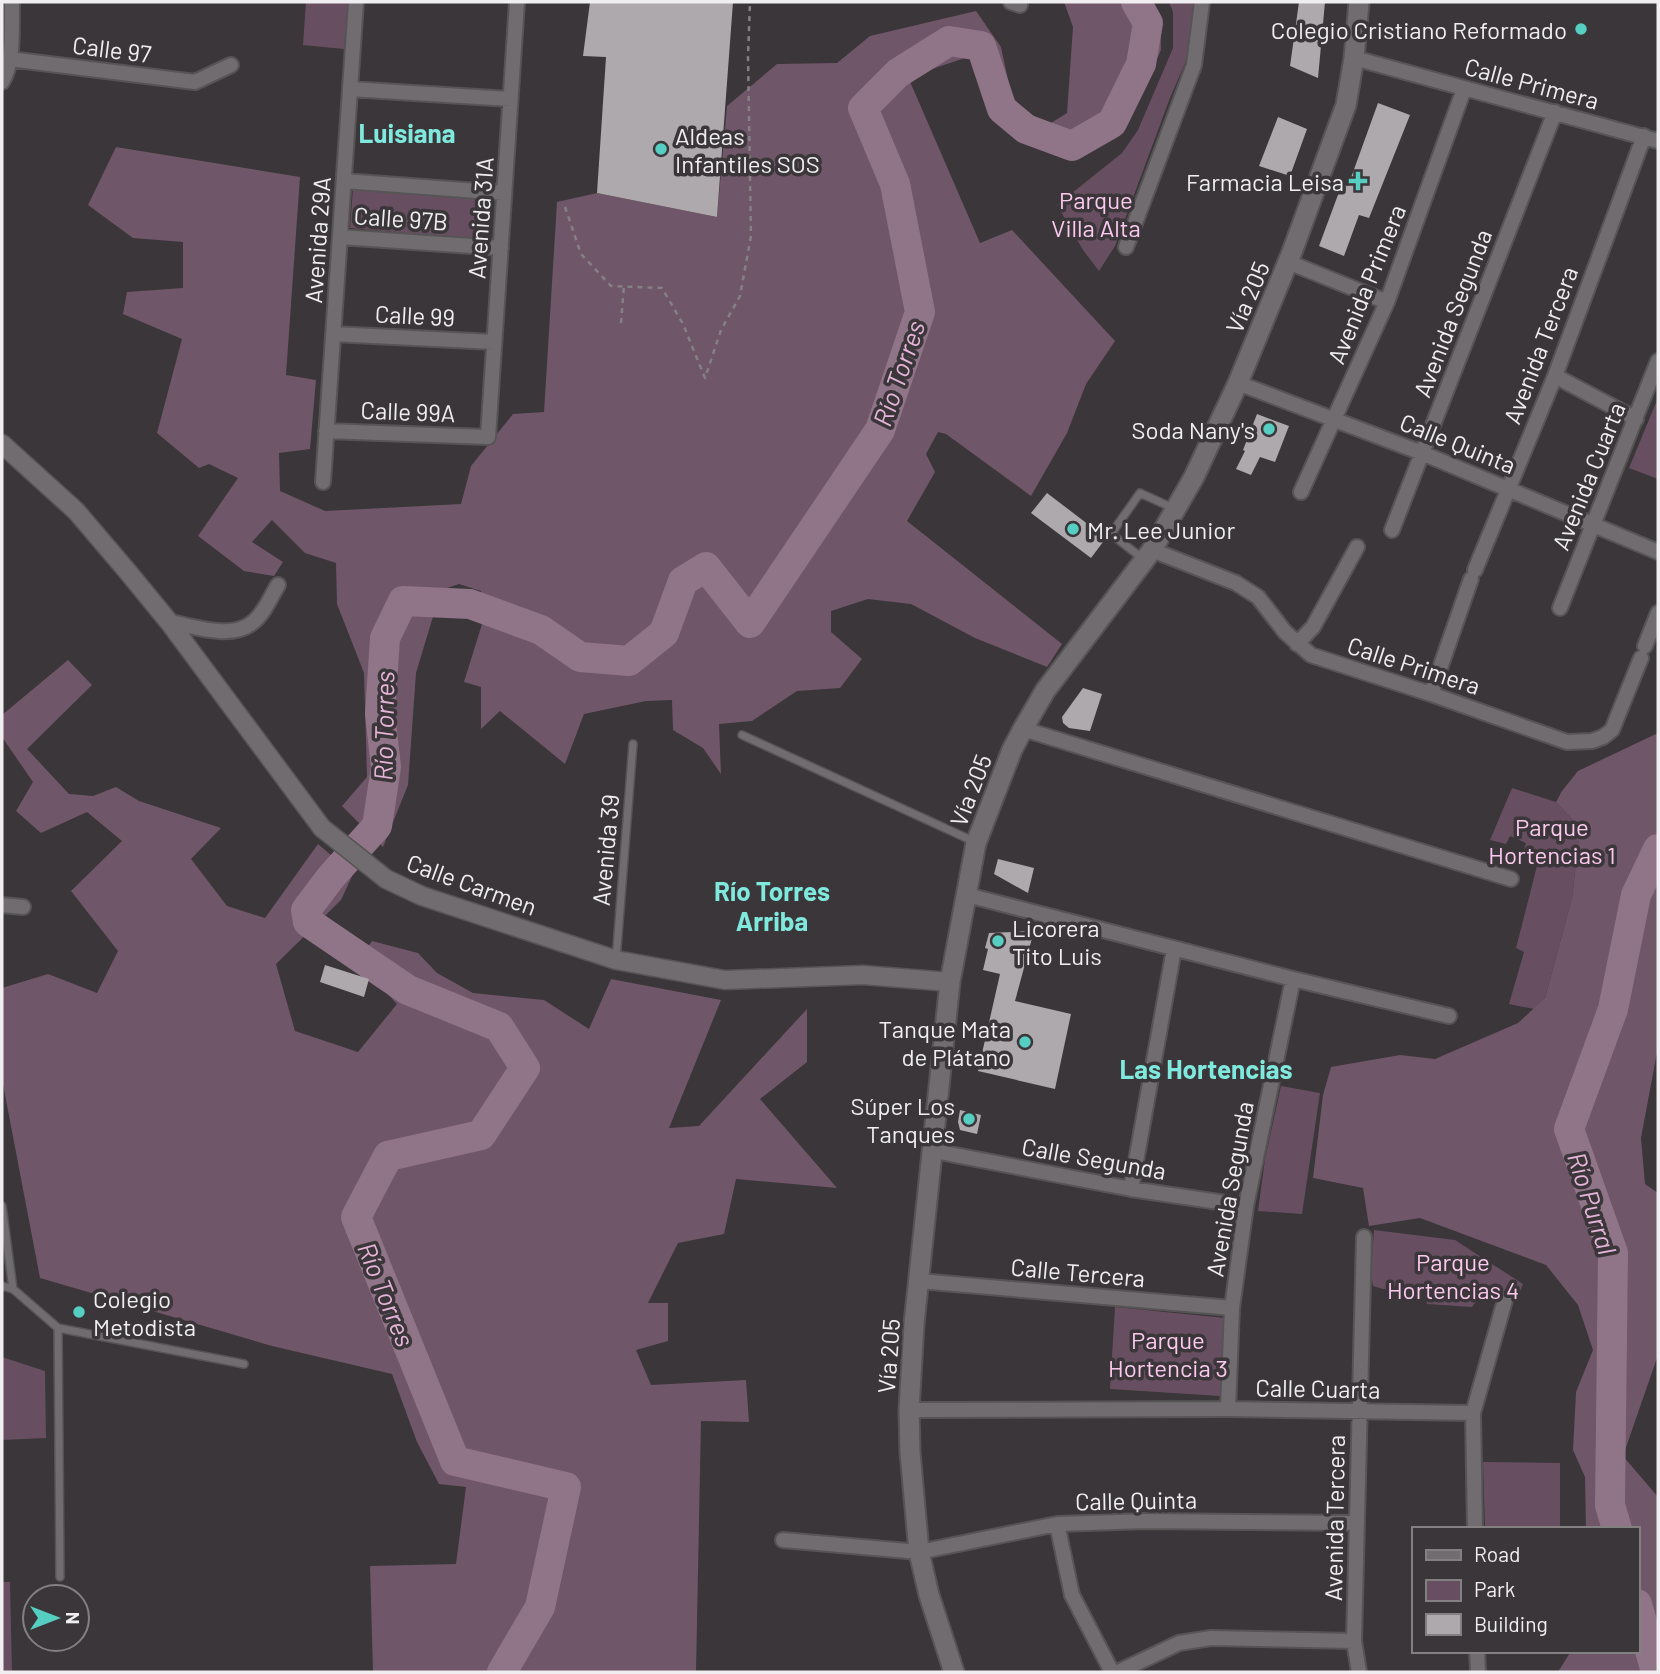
<svg xmlns="http://www.w3.org/2000/svg" width="1660" height="1674" font-family="Barlow,sans-serif">
  <rect width="100%" height="100%" fill="#3a3639"/>
  <path fill="#674f61" d="M306 2H349L344 49 303 45Z
    M1169 2H1195L1188 56 1170 98 1115 246 1099 271 1083 250 1057 205 1122 153 1138 130 1173 48V12Z
    M353 188 490 199 487 240 350 228Z
    M1658 398V479L1629 468Z
    M1512 788 1556 802 1580 828 1572 898 1545 998 1534 1009 1509 1004 1524 952 1516 948 1537 866 1523 853 1526 843 1510 836 1506 844 1490 840Z
    M1281 1086 1320 1093 1302 1214 1258 1211 1265 1159Z
    M1374 1230 1455 1240 1523 1284 1517 1299 1487 1287 1472 1307 1427 1304 1423 1287 1383 1289 1373 1286 1371 1274Z
    M1115 1307 1225 1318 1220 1396 1110 1389Z
    M2 1357 45 1371 46 1438 2 1440Z
    M1483 1462 1560 1463V1529H1485Z
    M2 1582H10L12 1672H2Z"/>
  <path fill="#705669" d="M1064 2H1154L1160 16 1161 50 1126 127 1076 152 1022 138 994 111 980 62 968 57 908 77 980 243 1012 230 1115 341 1086 384 1067 433 1031 496 946 434 938 432 926 454 935 472 907 521 1062 644 1047 667 975 638 911 604 868 599 831 611V632L862 659 840 688 797 691 752 721 719 724 721 774 703 748 673 730 672 700 646 701 584 714 565 764 500 711 481 729V687L464 682 482 624 481 591 459 584 441 590 416 673 408 785 383 847 342 806 367 777 364 673 337 604 336 563 305 553 272 520 252 542 283 562 274 576 244 571 198 536 238 478 209 464 199 468 157 433 182 339 123 314 127 292 183 288V242L133 238 88 205 116 147 300 177 286 375 316 380 310 449 279 453 280 491 325 511 461 504 471 466 513 414 544 412 557 202 597 193 717 217 727 106 777 64 837 63 870 36 976 11 1001 47 1014 108 1051 123 1067 113 1073 27Z
    M68 660 92 685 27 749 69 794 93 796 116 787 139 801 221 828 191 859 227 906 265 918 318 844 353 874 341 900 276 964 295 1031 358 1052 397 1004 357 962 372 941 418 953 437 973 473 993 544 1000 589 1029 611 979 721 1000 669 1128 699 1126 807 1009V1062L760 1099 837 1188 736 1179 724 1234 678 1243 648 1303H668V1341L636 1350 651 1385 746 1380 749 1422 701 1421 696 1672H373L370 1566 456 1564 466 1487 439 1484 417 1442 392 1374 272 1346 40 1278 2 1079V988L48 974 97 993 118 951 71 891 122 841 87 812 41 833 16 811 33 782 2 737V715Z
    M1658 733V1047L1641 1138 1645 1184 1658 1193V1355L1623 1456 1658 1497V1672H1558L1571 1651H1637V1529H1586L1585 1477 1573 1450 1576 1392 1593 1350 1578 1305 1546 1265 1420 1218 1369 1226 1363 1188 1313 1178 1323 1095 1331 1067 1400 1055 1435 1059 1518 1023 1545 998 1572 898 1580 828 1556 802 1562 791 1578 771Z"/>
  <g fill="none" stroke-linecap="round" stroke-linejoin="round">
    <path stroke="#907488" stroke-width="30" d="M1617 1529 1610 1505 1613 1253 1569 1129 1613 1009 1636 895 1658 849
      M1637 1604 1656 1672
      M502 1672 540 1607 566 1487 455 1461 356 1217 388 1156 481 1135 525 1068 499 1027 408 990 308 922 306 910 331 877 377 826 386 767 380 714 385 638 403 601 470 604 541 630 580 657 629 661 664 633 683 581 706 567 750 623 880 430 920 312 895 184 863 108 898 73 949 41 981 46 1002 109 1026 129 1072 146 1112 123 1141 64 1148 23 1136 2"/>
  </g>
  <path fill="#aea9ac" d="M590 2H733L717 217 597 193 606 57 583 56Z
    M1299 2H1325L1318 78 1290 66Z
    M1378 103 1410 115 1369 218 1359 215 1344 256 1319 246 1342 184 1348 186Z
    M1278 117 1307 129 1290 176 1259 166Z
    M1257 414 1289 426 1275 462 1260 457 1251 475 1236 469 1245 451 1243 450Z
    M1047 493 1106 538 1091 558 1031 513Z
    M1083 688 1102 694 1090 731 1069 728 1063 723 1062 717Z
    M998 859 1034 868 1028 893 994 874Z
    M1034 931 1015 1001 1071 1014 1055 1089 978 1071 1000 974 983 970 988 949 985 948 989 933Z
    M325 965 369 979 364 997 320 982Z
    M960 1110 981 1115 977 1134 960 1130 958 1122Z"/>
  <g fill="none" stroke-linecap="round" stroke-linejoin="round">
    <g stroke="#575456" stroke-width="10">
      <path id="service" d="M1142 558 1111 534 1140 493 1175 509
        M742 735 973 841
        M616 960 633 744
        M2 1206 13 1289
        M2 1286 13 1289 58 1328 60 1577
        M58 1328 244 1364"/>
    </g>
    <g stroke="#575456" stroke-width="18">
      <path id="minor" d="M1011 2 1020 5
        M1354 58 1658 141
        M9 59 195 82 231 65
        M2 82C15 61 11 26 12 2
        M350 89 510 99
        M344 181 504 193
        M340 237 501 248
        M1126 247 1194 65 1202 2
        M1288 262 1387 302
        M333 334 494 342
        M1555 376 1636 419
        M1238 383 1422 453 1658 552
        M326 431 488 437 517 2
        M323 482 356 2
        M1301 492 1387 302 1464 89
        M1392 530 1555 112
        M1152 550 1236 583 1258 597 1285 632 1311 655 1431 694 1567 742 1592 741 1603 737 1612 730 1641 658
        M1475 570 1555 376 1644 136
        M1560 608 1658 361
        M169 622C194 626 230 640 252 623 264 614 270 598 278 585
        M1297 644 1313 627 1357 547
        M1645 646 1658 613
        M1431 694 1471 579
        M1023 729 1511 879
        M967 895 1293 979 1449 1016
        M2 905 23 907
        M934 1151 1131 1189 1246 1206
        M1131 1189 1174 949
        M919 1281 1232 1308
        M1228 1409 1232 1308 1246 1206 1293 979
        M909 1410 1228 1409 1473 1413
        M1057 1524 1072 1595 1112 1672
        M1475 1529 1473 1413 1505 1300
        M783 1540 919 1552 1057 1524 1147 1521 1357 1523
        M1477 1651 1478 1672
        M1118 1672 1179 1643 1211 1638 1354 1641
        M1359 1672 1354 1641 1364 1237"/>
    </g>
    <g stroke="#575456" stroke-width="21">
      <path id="tertiary" d="M2 444 76 511 128 572 169 622 322 828 386 879 422 896 616 960 725 980 863 975 950 982"/>
    </g>
    <g stroke="#575456" stroke-width="23">
      <path id="secondary" d="M954 1672 929 1595 919 1552 910 1452 909 1410 914 1324 950 982 976 843 1012 750 1023 729 1045 691 1152 550 1194 477 1238 383 1292 252 1346 105 1354 58 1359 2"/>
    </g>
    <path stroke="#848184" stroke-width="2.5" stroke-dasharray="5 5" stroke-linecap="butt" d="M565 207 581 254 611 286 662 288 683 324 705 378 721 330 740 296 751 236 748 57 750 2
      M621 323 624 285"/>
    <use href="#service" stroke="#706c6f" stroke-width="7"/>
    <use href="#minor" stroke="#706c6f" stroke-width="14"/>
    <use href="#tertiary" stroke="#706c6f" stroke-width="18"/>
    <use href="#secondary" stroke="#706c6f" stroke-width="19"/>
  </g>
  <g fill="#57cec2" stroke="#3a3639" stroke-width="2.5">
    <circle cx="1581" cy="29" r="7"/>
    <circle cx="661" cy="149" r="7"/>
    <path d="M1354.5 170.5h7v7h7v7h-7v7h-7v-7h-7v-7h7z"/>
    <circle cx="1269" cy="429" r="7"/>
    <circle cx="1073" cy="529" r="7"/>
    <circle cx="998" cy="941" r="7"/>
    <circle cx="1025" cy="1042" r="7"/>
    <circle cx="969" cy="1119" r="7"/>
    <circle cx="79" cy="1312" r="7"/>
  </g>
  <g text-anchor="middle" dominant-baseline="central" stroke-width="7" stroke-linejoin="round" paint-order="stroke">
    <g font-size="24" fill="#f0eef0" stroke="#3a3639" text-anchor="end">
      <text x="1567" y="29">Colegio Cristiano Reformado</text>
      <text x="675" y="135" text-anchor="start">Aldeas<tspan x="675" dy="28">Infantiles SOS</tspan></text>
      <text x="1344" y="181">Farmacia Leisa</text>
      <text x="1255" y="429">Soda Nany's</text>
      <text x="1087" y="529" text-anchor="start">Mr. Lee Junior</text>
      <text x="1012" y="927" text-anchor="start">Licorera<tspan x="1012" dy="28">Tito Luis</tspan></text>
      <text x="1011" y="1028">Tanque Mata<tspan x="1011" dy="28">de Plátano</tspan></text>
      <text x="955" y="1105">Súper Los<tspan x="955" dy="28">Tanques</tspan></text>
      <text x="93" y="1298" text-anchor="start">Colegio<tspan x="93" dy="28">Metodista</tspan></text>
    </g>
    <g font-size="24" fill="#f0eef0" stroke="#3a3639">
      <text transform="translate(112 49) rotate(7)">Calle 97</text>
      <text transform="translate(1532 83) rotate(15)">Calle Primera</text>
      <text transform="translate(401 218) rotate(4)">Calle 97B</text>
      <text transform="translate(480 218) rotate(-86)">Avenida 31A</text>
      <text transform="translate(317 240) rotate(-86)">Avenida 29A</text>
      <text transform="translate(1366 284) rotate(-68)">Avenida Primera</text>
      <text transform="translate(1247 297) rotate(-67)">Vía 205</text>
      <text transform="translate(1452 313) rotate(-69)">Avenida Segunda</text>
      <text transform="translate(415 315) rotate(3)">Calle 99</text>
      <text transform="translate(1540 345) rotate(-69)">Avenida Tercera</text>
      <text transform="translate(408 411) rotate(2)">Calle 99A</text>
      <text transform="translate(1458 443) rotate(22)">Calle Quinta</text>
      <text transform="translate(1588 476) rotate(-68)">Avenida Cuarta</text>
      <text transform="translate(1414 665) rotate(18)">Calle Primera</text>
      <text transform="translate(970 790) rotate(-69)">Vía 205</text>
      <text transform="translate(605 850) rotate(-85)">Avenida 39</text>
      <text transform="translate(472 884) rotate(20)">Calle Carmen</text>
      <text transform="translate(1094 1158) rotate(10)">Calle Segunda</text>
      <text transform="translate(1229 1189) rotate(-80)">Avenida Segunda</text>
      <text transform="translate(1078 1272) rotate(5)">Calle Tercera</text>
      <text transform="translate(888 1356) rotate(-86)">Vía 205</text>
      <text transform="translate(1318 1388) rotate(1)">Calle Cuarta</text>
      <text transform="translate(1136 1500) rotate(-1)">Calle Quinta</text>
      <text transform="translate(1334 1518) rotate(-89)">Avenida Tercera</text>
    </g>
    <g font-size="24" fill="#fcc9ee" stroke="#3a3639">
      <text x="1096" y="199">Parque<tspan x="1096" dy="28">Villa Alta</tspan></text>
      <text x="1552" y="826">Parque<tspan x="1552" dy="28">Hortencias 1</tspan></text>
      <text x="1453" y="1261">Parque<tspan x="1453" dy="28">Hortencias 4</tspan></text>
      <text x="1168" y="1339">Parque<tspan x="1168" dy="28">Hortencia 3</tspan></text>
    </g>
    <g font-size="26" font-weight="bold" fill="#80e9dd" stroke="#3a3639">
      <text x="407" y="132">Luisiana</text>
      <text x="772" y="890">Río Torres<tspan x="772" dy="30">Arriba</tspan></text>
      <text x="1206" y="1068">Las Hortencias</text>
    </g>
    <g font-size="26" font-style="italic" fill="#e5b4d8" stroke="#3a3639">
      <text transform="translate(898 373) rotate(-71)">Río Torres</text>
      <text transform="translate(383 726) rotate(-89)">Río Torres</text>
      <text transform="translate(1593 1203) rotate(72)">Río Purral</text>
      <text transform="translate(387 1294) rotate(68)">Río Torres</text>
    </g>
  </g>
  <rect width="1660" height="1674" fill="none" stroke="#f0eef0" stroke-width="7"/>
  <rect x="1412" y="1527" width="228" height="126" fill="#3a3639" stroke="#838082" stroke-width="2"/>
  <rect x="1426" y="1550" width="35" height="10" fill="#706c6f" stroke="#838082" stroke-width="2"/>
  <text x="1474" y="1562" font-size="21" fill="#f0eef0">Road</text>
  <rect x="1426" y="1580" width="35" height="21" fill="#674f61" stroke="#838082" stroke-width="2"/>
  <text x="1474" y="1597" font-size="21" fill="#f0eef0">Park</text>
  <rect x="1426" y="1614" width="35" height="21" fill="#aea9ac" stroke="#838082" stroke-width="2"/>
  <text x="1474" y="1632" font-size="21" fill="#f0eef0">Building</text>
  <g transform="translate(56 1618) rotate(90)"><circle r="33" fill="#3a3639" stroke="#838082" stroke-width="2"/>
  <path d="M0-5L12 26L0 18L-12 26Z" fill="#57cec2"/>
  <text y="-10" font-size="19" font-weight="bold" text-anchor="middle" fill="#f0eef0">N</text>
  </g>
</svg>
